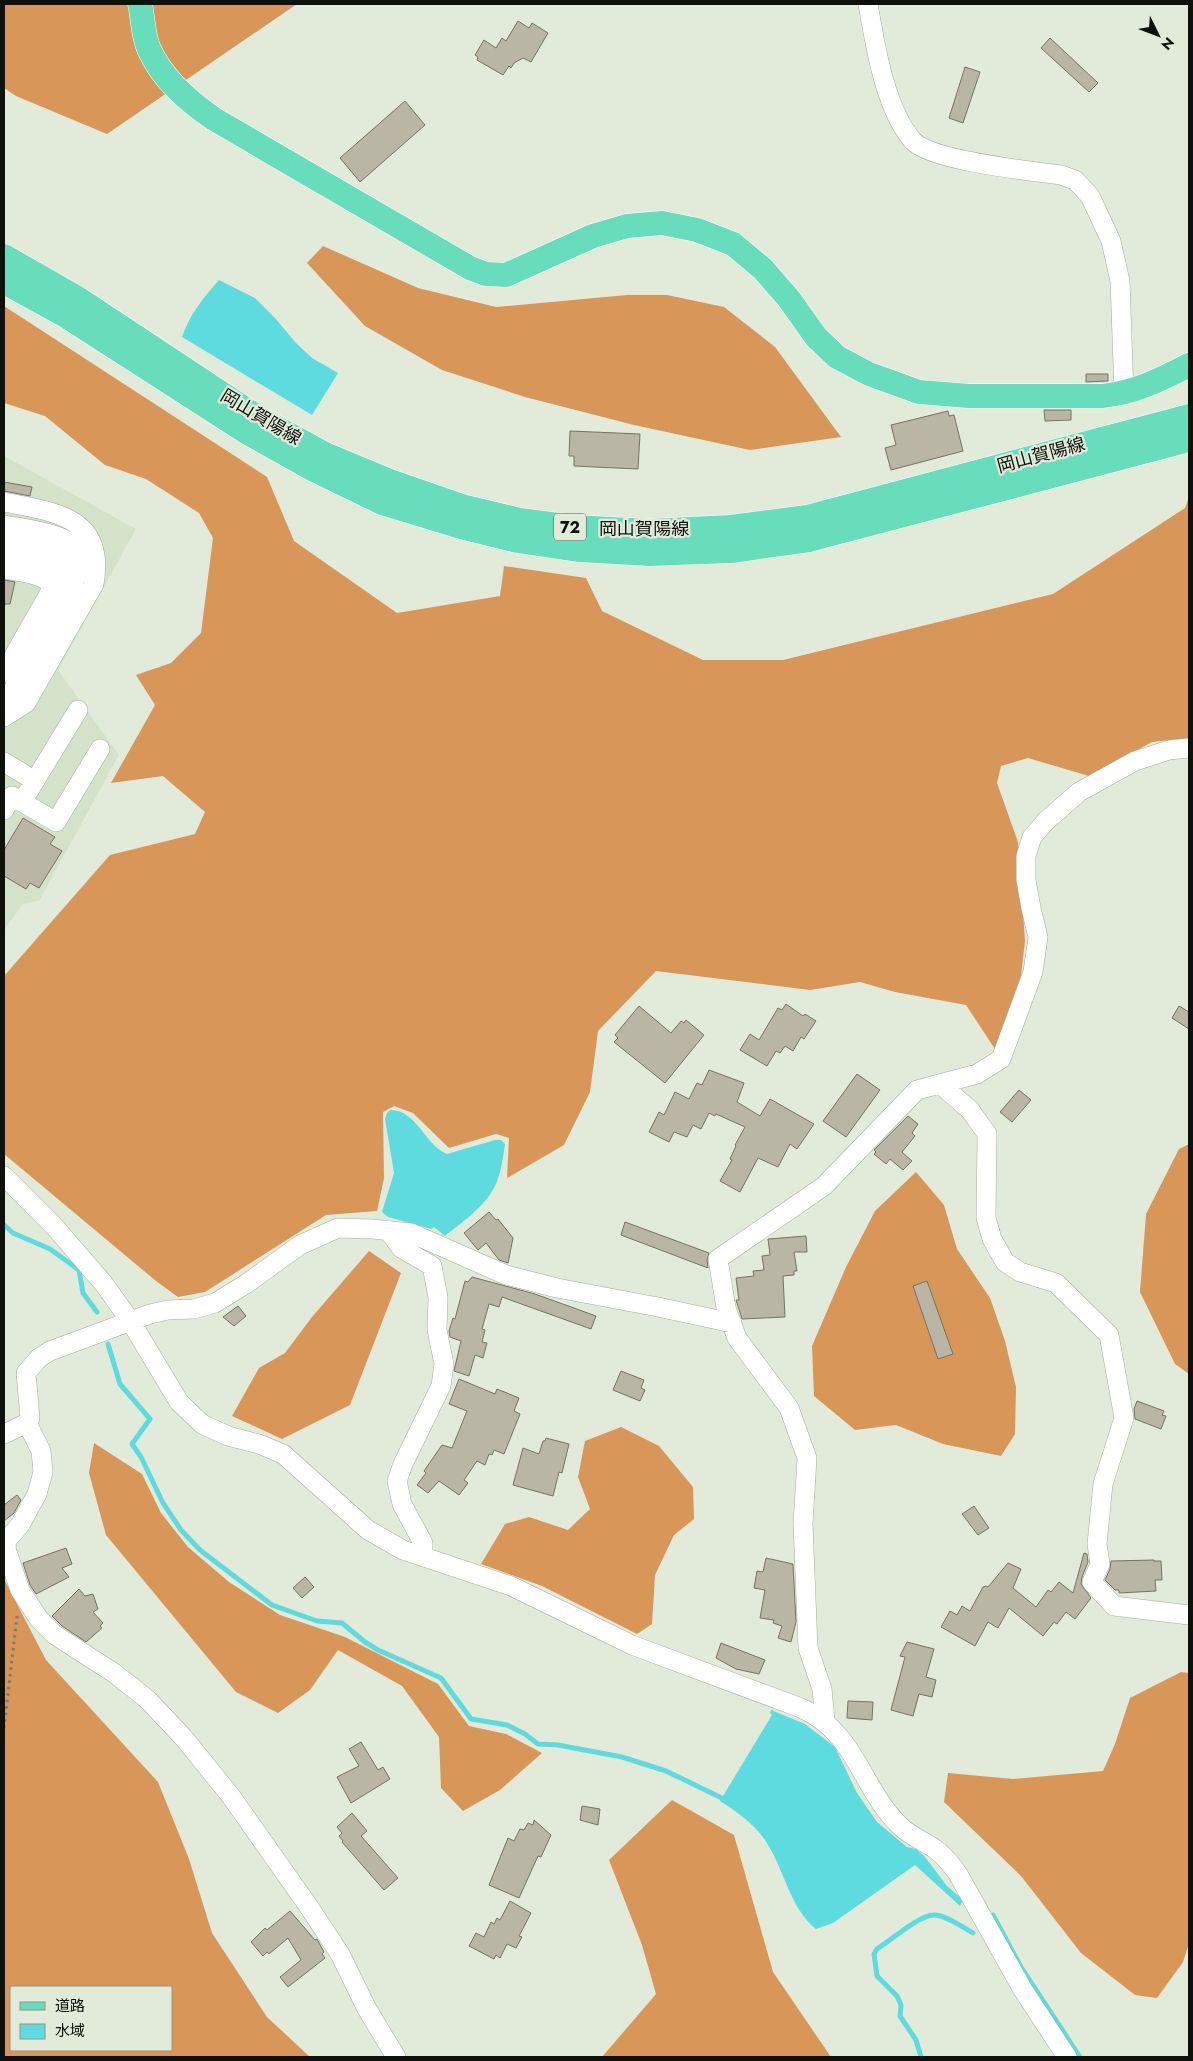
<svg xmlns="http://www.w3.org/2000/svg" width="1193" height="2061" font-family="Jost,'Noto Sans JP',sans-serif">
  <rect width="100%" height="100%" fill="#e2ebda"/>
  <path fill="#d5e2ca" d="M4 456 136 529 58 670 119 755 39 901 23 904 4 930Z"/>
  <path fill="#d89659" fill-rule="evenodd" d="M4 4H297L107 134 16 96 4 88Z
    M323 246 418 288 496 307 627 295H667L724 307 775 347 841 437 750 450 634 425 525 397 442 370 365 326 307 263Z
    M4 306 267 477 294 541 397 613 500 596 504 566 586 578 602 611 703 660H783L1053 594 1185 508 1189 497V738L1152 742 1089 776 1028 758 1001 766 997 783 1018 842 1025 941 1021 976 995 1049 966 1005 895 992 860 982 810 990 656 971 598 1031 590 1092 564 1145 507 1178 509 1138 496 1134 449 1148 413 1113 394 1106 383 1112 384 1178 377 1211 326 1215 205 1292 178 1297 156 1281 4 1154V976L110 855 195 834 205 812 163 776 111 783 155 705 136 675 171 663 201 633 213 538 199 513 146 479 105 465 45 416 4 403Z
    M1189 1144V1374L1175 1364 1140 1292 1146 1214 1179 1149Z
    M916 1172 944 1205 957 1249 990 1298 1005 1341 1016 1387 1015 1434 1001 1456 943 1444 896 1425 855 1430 814 1396 812 1346 846 1267 875 1211Z
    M369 1251 401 1273 350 1405 282 1439 232 1416 259 1368 285 1353 312 1317Z
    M621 1427 659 1446 693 1487 694 1519 674 1535 655 1575 652 1624 637 1634 542 1586 481 1564 505 1524 529 1517 568 1530 590 1509 578 1477 585 1441Z
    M94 1443 142 1474 161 1513 188 1547 229 1582 280 1615 345 1637 438 1684 469 1726 506 1734 542 1753 500 1790 463 1811 441 1788 439 1737 402 1686 338 1650 310 1690 278 1713 236 1692 106 1535 89 1473Z
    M4 1579 46 1660 158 1782 189 1859 212 1933 267 2017 310 2057H4ZM11 1987H171V2050H11Z
    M1181 1672 1189 1673V1943L1183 1962 1157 1998 1135 1995 1081 1953 1021 1876 944 1802 948 1773 1013 1779 1103 1771 1115 1744 1130 1698Z
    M672 1800 734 1835 773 1972 831 2057H602L656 1994 642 1945 609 1860Z"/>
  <path fill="#5ddbdf" d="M219 280 255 298 275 318 296 343 312 358 338 373 312 415 182 337C190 314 203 298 219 280Z
    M390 1110C416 1109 425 1145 447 1154L495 1140H501L505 1144C503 1158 501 1173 495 1186 485 1207 462 1222 445 1236L434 1227 431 1229 388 1217 382 1212 394 1173 385 1119 387 1113Z
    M771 1710 805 1724 835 1747 857 1793 877 1822 907 1847 916 1849 925 1857 947 1886 963 1900 960 1906 915 1865 833 1923 816 1929C790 1908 785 1872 768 1845 757 1826 739 1813 720 1801L772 1715 770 1713Z"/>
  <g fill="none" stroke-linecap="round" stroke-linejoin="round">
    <path stroke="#5ddbdf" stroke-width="5" d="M4 1225 13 1233 50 1249 79 1270 83 1293 97 1312
      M108 1344 120 1384 150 1419 132 1444 141 1457 163 1503 181 1530 200 1550 272 1605 317 1621 342 1623 365 1642 378 1650 441 1678 471 1719 507 1725 525 1734 538 1744 558 1745 622 1757 666 1771 726 1800
      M993 1915 1021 1967 1080 2057
      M921 2057 916 2040 900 2016 901 2005 897 1996 877 1976 874 1954 877 1949C890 1941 919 1915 934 1915 946 1915 962 1927 973 1933"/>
  </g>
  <path fill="#bab6a5" stroke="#767262" d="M518 21 529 28 532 23 548 33 531 62 523 58 514 63 511 68 509 66 503 75 477 60 478 57 475 55 484 40 496 48 502 38 506 41Z
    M1050 38 1098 83 1089 92 1041 48Z
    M965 67 980 72 963 123 949 118Z
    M405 101 425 125 360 182 340 158Z
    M1086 374H1108V381L1086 382Z
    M1044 410H1071V420L1045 421Z
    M948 411 949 416 954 415 963 451 891 470 885 448 896 445 891 425Z
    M570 431 640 434 638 469 574 466V456H569Z
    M4 482 32 487 30 496 4 491Z
    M4 580 15 582 10 604H4Z
    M23 818 55 837 50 844 62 851 39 888 30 883 26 889 4 876V850Z
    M786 1004 803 1016 805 1014 816 1021 804 1039 801 1037 793 1051 785 1046 780 1053 776 1051 767 1066 740 1050 750 1034 759 1040 778 1008 782 1010Z
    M639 1006 671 1033 681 1021 684 1023 686 1020 704 1035 665 1083 614 1042 618 1038 615 1035Z
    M1179 1006 1189 1012V1029L1172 1018Z
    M709 1070 744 1083 737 1102 760 1116 770 1099 814 1124 797 1149 790 1144 778 1167 758 1158 740 1192 720 1181 732 1160 730 1159 736 1146 735 1145 745 1127 716 1114 715 1116 709 1113 701 1129 693 1125 687 1137 674 1132 669 1142 649 1132 659 1112 664 1115 675 1092 689 1099 697 1083 702 1085Z
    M857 1074 880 1090 846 1137 823 1121Z
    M1019 1090 1031 1100 1012 1122 1000 1112Z
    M908 1116 918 1124 912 1133 915 1136 902 1152 912 1161 903 1170 890 1159 886 1164 874 1154 876 1152 874 1150Z
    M489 1212 496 1220 498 1219 513 1238 508 1263 499 1260 486 1243 478 1250 464 1233Z
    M625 1222 709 1253 707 1260 708 1268 621 1235Z
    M806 1236 807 1252H794L797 1271H794V1275L783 1276 785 1317 742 1319 736 1300H739L736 1278 754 1276 753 1271 764 1270 762 1256 770 1255 768 1239Z
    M472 1277 535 1294 596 1316 591 1329 502 1297 499 1307 489 1304 482 1329 485 1330 482 1342 487 1343 483 1358 475 1355 469 1376 454 1371 461 1341 450 1337 449 1331 453 1318 455 1319 465 1281 468 1282Z
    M927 1281 953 1354 938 1359 913 1286Z
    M238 1306 246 1316 234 1326 223 1317Z
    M621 1371 644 1380 641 1388 645 1390 640 1401 613 1390Z
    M459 1379 495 1394 497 1389 519 1398 514 1411 520 1414 504 1454 494 1450 492 1455 489 1454 485 1465 477 1461 464 1480 468 1483 459 1495 439 1481 428 1493 417 1485 426 1473 424 1471 442 1445 452 1448 467 1411 449 1404Z
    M1137 1401 1164 1411 1162 1415 1166 1416 1161 1429 1135 1419 1134 1409Z
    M546 1438 569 1444 562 1473 559 1472 553 1496 513 1485 523 1448 539 1454 543 1441H545Z
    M17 1495 21 1500 14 1513 4 1521V1505Z
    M974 1506 989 1528 978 1535 962 1514Z
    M66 1548 72 1564 62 1568 69 1577 36 1594 30 1585 23 1563Z
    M1084 1553 1087 1554 1088 1562 1082 1577 1081 1584 1091 1598 1075 1619 1066 1612 1057 1624 1054 1622 1043 1636 1009 1608 998 1628 988 1622 975 1646 941 1627 950 1611 957 1615 962 1606 970 1611 983 1587 986 1586 988 1587 1008 1563 1021 1569 1013 1588 1036 1607 1048 1590 1051 1592 1059 1582 1073 1593Z
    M766 1558 793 1564 796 1622 791 1642 778 1638 782 1626 773 1623 774 1620 760 1618 765 1590 754 1588 757 1571 763 1572Z
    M1154 1560V1561H1161L1162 1580H1155L1156 1591 1119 1593V1590H1115L1105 1580 1110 1569 1111 1561Z
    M305 1577 314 1587 302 1598 293 1588Z
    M79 1589 85 1596 93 1594 98 1609 93 1612 103 1623 100 1626 102 1628 86 1642 62 1626 52 1616Z
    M907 1642 934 1649 926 1677 936 1680 932 1697 919 1694 913 1716 891 1710 905 1657 900 1656Z
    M721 1643 765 1660 759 1674 736 1669 716 1658Z
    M848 1701 873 1702 872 1720 847 1718Z
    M361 1742 378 1770 383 1767 390 1779 351 1803 337 1777 359 1766 349 1749Z
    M582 1806 600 1809 598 1825 580 1820Z
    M352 1813 367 1831 361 1836 398 1878 384 1890 342 1842 343 1841 339 1836 342 1833 337 1827Z
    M534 1820 551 1835 541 1857 538 1856 519 1898 489 1885 508 1838 514 1841 520 1829 524 1830 528 1823 533 1825Z
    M510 1901 531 1913 519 1936 522 1937 516 1948 507 1944 500 1958 496 1955 494 1959 469 1946 476 1933 484 1937 491 1922 494 1924 497 1918 500 1920Z
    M290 1911 315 1940 317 1939 324 1952 322 1954 325 1958 288 1987 280 1977 301 1960 288 1938 269 1954 267 1952 263 1956 251 1942 265 1928 267 1930Z"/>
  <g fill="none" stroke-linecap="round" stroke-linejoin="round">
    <g stroke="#a4ac9d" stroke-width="20">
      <path id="minor" d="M868 4C875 45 885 109 913 141 932 161 1031 171 1061 175L1075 180 1090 196 1111 241 1120 281 1124 394
        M4 502C54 512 106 516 94 584L26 703 4 717
        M4 525C32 530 89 533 85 573
        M4 541C21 544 65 547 73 565 76 572 74 581 73 588L4 705
        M4 556C32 562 79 560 54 603
        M4 673 49 594C50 592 51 589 50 586 49 574 14 571 4 569
        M4 762 35 781
        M22 802 56 822 100 749
        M4 810 12 796 22 802 78 710
        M940 1084 970 1110 987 1134 986 1218 992 1239 1005 1262 1020 1272 1056 1283 1109 1335 1124 1418 1103 1484 1097 1544 1100 1564 1092 1582 1114 1606 1189 1615
        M4 1176 54 1226 104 1284 131 1322 179 1402 202 1424 228 1436 259 1444 283 1454 368 1530 403 1550 511 1586 632 1645 801 1708C857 1733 860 1787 900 1826 910 1836 924 1841 935 1849 945 1856 951 1864 958 1874L1023 1990 1067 2057
        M388 1230 401 1248 432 1266 438 1297 437 1330 444 1364 441 1386 403 1464 397 1481 402 1504 423 1543V1557
        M27 1423 41 1451 43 1472 37 1494 20 1525 7 1540 6 1549 20 1590 39 1619 55 1635 114 1673 147 1699 183 1737 230 1795 307 1904 340 1954 367 2009 396 2057
        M4 1434 27 1423 30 1418 26 1373 39 1358 50 1351 150 1314 168 1310 194 1309 215 1303 246 1284 300 1245 338 1228 372 1229 411 1233 506 1275 557 1288 658 1307 732 1323
        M825 1721 822 1689 808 1648 803 1524 807 1458 789 1408 737 1338 726 1308 718 1259 824 1186 917 1090 977 1074 1001 1059 1033 972 1038 937 1031 908 1026 880V856L1032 837 1046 821 1079 792 1135 761 1169 750 1189 748"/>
    </g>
    <g stroke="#fff" stroke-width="25">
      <path id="major" d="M140 4C143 18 143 36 149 49 162 79 188 101 214 119L470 268 486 274 506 275 593 236 627 226 662 223 697 230 733 244 763 269 789 299 816 337 837 357 869 374 919 392 969 396H1102C1137 392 1159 380 1189 365
        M4 256 79 299 259 418 325 454 390 481 465 507 520 520 573 527 649 531 731 527 807 517 1189 416
        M4 282 64 315 246 432 314 470 382 503 461 527 518 541 578 550 650 554 732 551 809 540 1189 440"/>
    </g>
    <path stroke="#777d72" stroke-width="3" stroke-dasharray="2.5 4" stroke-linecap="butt" d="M4 1728 17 1616"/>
    <use href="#minor" stroke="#fff" stroke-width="19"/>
    <use href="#major" stroke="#68ddbb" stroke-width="24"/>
  </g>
  <g text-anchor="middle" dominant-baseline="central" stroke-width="4.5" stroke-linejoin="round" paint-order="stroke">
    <rect fill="#e2ebda" stroke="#4d5249" stroke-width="1" x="554" y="513.5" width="32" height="27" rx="4"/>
    <g font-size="16" font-weight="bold" fill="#0d100b">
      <text x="570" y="527">72</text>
    </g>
    <g font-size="18" fill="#0d100b" stroke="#e2ebda">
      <text transform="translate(261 417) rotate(31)">岡山賀陽線</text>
      <text transform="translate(1041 455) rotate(-15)">岡山賀陽線</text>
      <text x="644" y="529">岡山賀陽線</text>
    </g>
  </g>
  <rect width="1193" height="2061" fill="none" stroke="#0d100b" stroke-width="10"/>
  <rect x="10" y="1986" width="162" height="65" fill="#e2ebda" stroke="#8d9387"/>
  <rect x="20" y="2002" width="25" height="8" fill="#68ddbb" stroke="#8d9387"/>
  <text x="55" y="2011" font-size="15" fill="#0d100b">道路</text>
  <rect x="20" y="2024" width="25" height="15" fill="#5ddbdf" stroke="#8d9387"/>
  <text x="55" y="2036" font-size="15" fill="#0d100b">水域</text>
  <g transform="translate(1158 35) rotate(132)" stroke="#e2ebda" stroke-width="4" paint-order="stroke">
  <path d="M0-4L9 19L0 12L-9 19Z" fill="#0d100b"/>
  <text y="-8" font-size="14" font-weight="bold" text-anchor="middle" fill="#0d100b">N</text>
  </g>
</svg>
